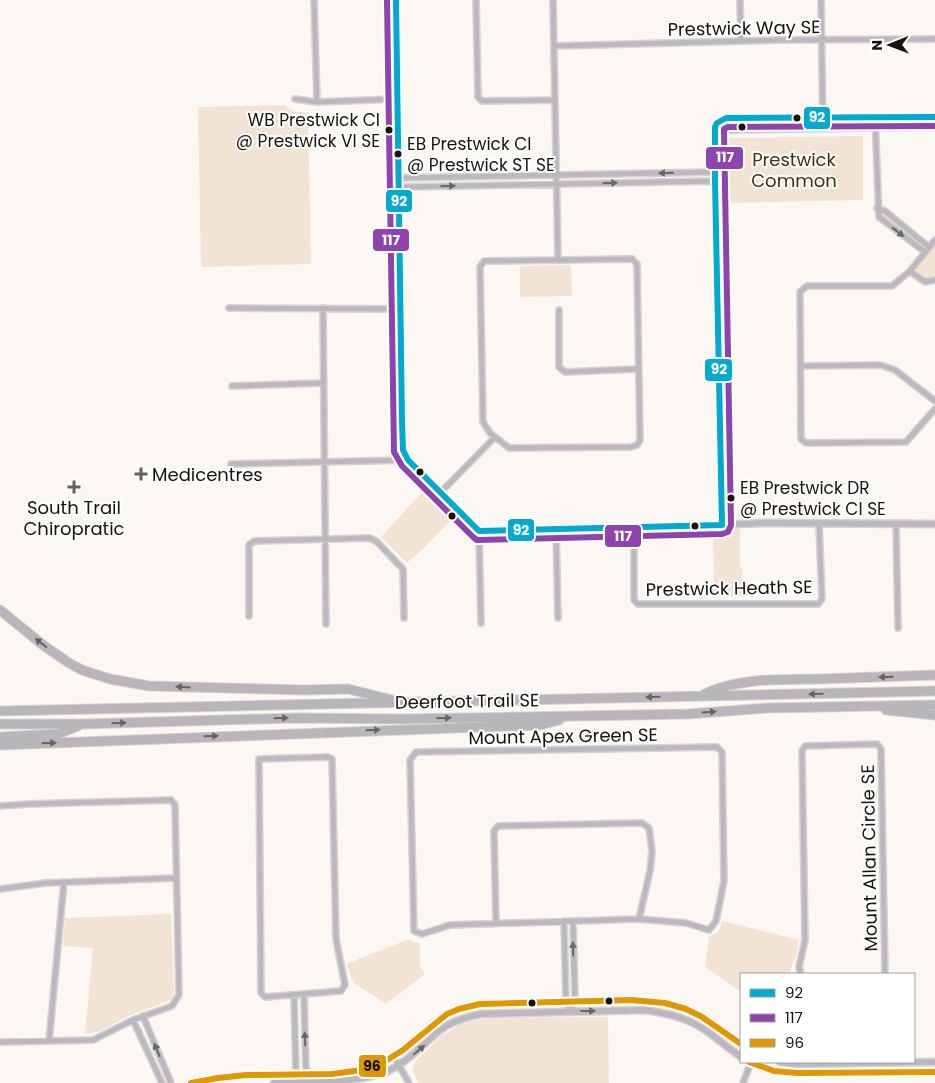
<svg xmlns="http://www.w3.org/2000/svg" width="935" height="1083" font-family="Poppins,sans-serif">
  <rect width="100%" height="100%" fill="#fbf8f4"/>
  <path fill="#f2e4d4" d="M285 105C291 113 299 112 308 112L311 264 201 267 198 107Z
    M863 136V200L725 203 724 138Z
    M935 240V280L931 282 910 271Z
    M571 265 572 296 520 297V268L522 266Z
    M424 490 453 518 423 549 407 563 381 537Z
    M740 529V568H742V596H714L713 530Z
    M171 914 174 994 171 1000 131 1015 98 1032 85 1034 93 948 63 946 65 918Z
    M722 921 799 940 796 956 791 968 790 974H741V992L705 967 709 937 719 931Z
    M409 939 413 942 420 943V966L425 974 386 1004 354 983 346 964Z
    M608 1017 609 1083H419L412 1070 415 1062 440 1037 457 1026 466 1022 490 1018Z"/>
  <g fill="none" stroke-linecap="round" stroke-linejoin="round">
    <g stroke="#d6d3d0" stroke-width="8">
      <path id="minor" d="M314 0 317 102
        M476 0 478 97 482 101 555 100
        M553 0 558 260
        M740 0 741 41
        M821 0 823 129
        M554 46 780 40 935 39
        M295 99 317 102 397 99
        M875 117 879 217 925 252
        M715 133 729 130 935 127
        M399 178 715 172
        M399 187 715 181
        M877 208 885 211 929 247
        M935 240 910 271 892 286H807L800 292 801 439 806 443 906 442 935 409
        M632 259 637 264 640 440 637 445 631 447 509 448 490 433 483 422 480 267 484 261Z
        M910 271 925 282 935 280
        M229 308 401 309
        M323 308 326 624
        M559 310V367L565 372 638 369
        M801 366 880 365 895 370 935 401
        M232 386 324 383
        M231 464 408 460
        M441 492 495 437
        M896 524 898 628
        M722 525 715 181V127L717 123 726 118 935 117
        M634 528V600L638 604H818L822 599 819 523
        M556 529 558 618
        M479 531 481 623
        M249 616V545L254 541 370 538 377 542 403 569 404 618
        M717 747 722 752 724 881 716 921 709 930 686 923 639 919 450 925 422 934 414 931 410 760 416 752Z
        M328 757 332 759 336 939 345 985 341 991 265 997 261 993 259 759Z
        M0 806 29 804 171 800 175 805 179 995 172 1006 133 1020 93 1040 0 1042
        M0 889 46 883 176 878
        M564 921 566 1001 570 1011
        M496 923 494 831 498 826 642 823 649 828 652 851 650 871 639 919
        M801 974 799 967 805 940 802 751 805 746 877 744 881 749 885 974
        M294 995 296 1074 300 1082 306 1074 304 994
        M570 1011 575 1001 573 921
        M143 1016 171 1083
        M133 1020 162 1083
        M49 1041 64 882
        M394 1057 409 1083
        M743 1083 751 1062"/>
    </g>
    <g stroke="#d6d3d0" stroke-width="9">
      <path id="tertiary" d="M396 0 403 450 408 460 479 531 634 528 764 523 935 524
        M749 1062 774 1071 797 1073 935 1072
        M780 1062 797 1064 935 1062
        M191 1083C227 1074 264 1074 301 1074 321 1074 343 1076 362 1070 382 1064 400 1054 415 1041 426 1031 435 1021 447 1014 457 1008 469 1006 480 1004L631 1000 665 1003 686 1009 702 1017 741 1044
        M274 1083C311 1082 350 1083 384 1073 407 1063 421 1046 439 1031 451 1021 466 1017 481 1014L645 1010C665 1013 685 1017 702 1028 716 1037 728 1048 741 1057"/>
    </g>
    <g stroke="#d6d3d0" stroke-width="11">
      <path id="motorway" d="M0 610 43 645 69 663 82 670 110 679 149 686 304 690 348 689 393 700
        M705 694C740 677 781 680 819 679 858 678 896 676 935 675
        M886 710 935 715
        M0 711 935 691
        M0 724H84L294 718 404 719 688 714 768 708 935 705
        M0 737 58 734 78 726
        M0 745 540 725 559 720"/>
    </g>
    <use href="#minor" stroke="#bbb9bf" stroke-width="5"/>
    <use href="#tertiary" stroke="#bbb9bf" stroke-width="6"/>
    <use href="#motorway" stroke="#b9b6bb" stroke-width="9"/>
    <g stroke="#fff" stroke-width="10">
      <path id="bus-1" d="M396 0 402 422 403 450 408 460 479 531 722 525
        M722 525 715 181V127L717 123 726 118 935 117"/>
    </g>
    <g stroke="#fff" stroke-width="10">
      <path id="bus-2" d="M387 0 394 452 402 466 473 537 477 540 722 534 728 532 731 525 724 129 728 127 935 126"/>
    </g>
    <g stroke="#fff" stroke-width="10">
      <path id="bus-3" d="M749 1062 774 1071 797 1073 935 1072
        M191 1083 218 1078 246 1075 332 1074 362 1070 384 1062 403 1050 447 1014 459 1009 480 1004 631 1000 665 1003 686 1009 702 1017 741 1044"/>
    </g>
    <use href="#bus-1" stroke="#00a9ce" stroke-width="6"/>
    <use href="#bus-2" stroke="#8e44ad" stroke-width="6"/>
    <use href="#bus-3" stroke="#e19701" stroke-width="6"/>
  </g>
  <defs><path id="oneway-solid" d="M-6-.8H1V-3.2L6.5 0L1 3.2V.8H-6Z" transform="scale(1.25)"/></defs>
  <g fill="#696666">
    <use href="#oneway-solid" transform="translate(666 173) rotate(179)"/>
    <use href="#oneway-solid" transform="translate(610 183) rotate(-1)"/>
    <use href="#oneway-solid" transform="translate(448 186) rotate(-1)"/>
    <use href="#oneway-solid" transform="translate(898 232) rotate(38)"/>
    <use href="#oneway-solid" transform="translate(573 949) rotate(-91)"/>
    <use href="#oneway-solid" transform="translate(588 1011)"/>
    <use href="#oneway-solid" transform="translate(305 1039) rotate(-92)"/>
    <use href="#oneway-solid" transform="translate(157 1050) rotate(-112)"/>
    <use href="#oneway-solid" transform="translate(419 1050) rotate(-40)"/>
  </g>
  <g fill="#686464">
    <use href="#oneway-solid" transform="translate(41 643) rotate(-142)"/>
    <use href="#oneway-solid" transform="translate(886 677) rotate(178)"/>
    <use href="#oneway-solid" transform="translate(183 687) rotate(-177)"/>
    <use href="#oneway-solid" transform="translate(816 694) rotate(179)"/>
    <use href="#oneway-solid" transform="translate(653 697) rotate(178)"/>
    <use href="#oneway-solid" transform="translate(709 712) rotate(-4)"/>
    <use href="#oneway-solid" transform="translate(281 718) rotate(-2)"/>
    <use href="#oneway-solid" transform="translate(444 718) rotate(-1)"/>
    <use href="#oneway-solid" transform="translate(119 723) rotate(-2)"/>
    <use href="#oneway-solid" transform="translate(373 730) rotate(-2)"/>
    <use href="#oneway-solid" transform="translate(211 736) rotate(-2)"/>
    <use href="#oneway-solid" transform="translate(49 743) rotate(-2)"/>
  </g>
  <g fill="#17120c" stroke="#fff" stroke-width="2">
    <circle cx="797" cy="118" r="4.5"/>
    <circle cx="742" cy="127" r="4.5"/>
    <circle cx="389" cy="130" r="4.5"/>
    <circle cx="398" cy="154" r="4.5"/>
    <circle cx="420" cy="472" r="4.5"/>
    <circle cx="731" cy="498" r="4.5"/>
    <circle cx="452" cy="516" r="4.5"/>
    <circle cx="695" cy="526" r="4.5"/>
    <circle cx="609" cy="1001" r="4.5"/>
    <circle cx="532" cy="1003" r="4.5"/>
  </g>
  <g fill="#67625d" stroke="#fff" stroke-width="2">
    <path d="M138.5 466.5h5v5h5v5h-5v5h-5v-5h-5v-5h5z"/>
    <path d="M71.5 479.5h5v5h5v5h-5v5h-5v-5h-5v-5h5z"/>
  </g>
  <g text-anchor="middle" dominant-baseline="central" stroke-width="4" stroke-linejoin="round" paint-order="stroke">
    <g font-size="17" fill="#17120c" stroke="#fff" text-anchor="start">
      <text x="380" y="120" text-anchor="end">WB Prestwick CI<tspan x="380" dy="21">@ Prestwick VI SE</tspan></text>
      <text x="407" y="144">EB Prestwick CI<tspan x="407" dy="21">@ Prestwick ST SE</tspan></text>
      <text x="740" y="488">EB Prestwick DR<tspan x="740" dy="21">@ Prestwick CI SE</tspan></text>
    </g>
    <g font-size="18" fill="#17120c" stroke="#fff">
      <text transform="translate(744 28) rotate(-1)">Prestwick Way SE</text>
      <text transform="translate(729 588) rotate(-1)">Prestwick Heath SE</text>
      <text transform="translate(467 701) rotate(-1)">Deerfoot Trail SE</text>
      <text transform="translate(563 736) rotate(-1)">Mount Apex Green SE</text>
      <text transform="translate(869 858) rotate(-91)">Mount Allan Circle SE</text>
    </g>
    <g font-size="18" fill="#452d09" stroke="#fff">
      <text x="794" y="159">Prestwick<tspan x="794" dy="21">Common</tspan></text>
    </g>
    <g font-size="18" fill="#17120c" stroke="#fff" text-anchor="start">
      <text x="152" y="474">Medicentres</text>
      <text x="74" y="507" text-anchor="middle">South Trail<tspan x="74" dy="21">Chiropratic</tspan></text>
    </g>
  </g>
  <g stroke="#fff" stroke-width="2">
    <rect x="803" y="106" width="28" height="24" rx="5" fill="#00a9ce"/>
    <rect x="705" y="146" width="39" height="24" rx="5" fill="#8e44ad"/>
    <rect x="385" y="189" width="28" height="24" rx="5" fill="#00a9ce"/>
    <rect x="372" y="228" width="38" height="24" rx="5" fill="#8e44ad"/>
    <rect x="704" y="358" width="29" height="24" rx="5" fill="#00a9ce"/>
    <rect x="507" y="518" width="28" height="24" rx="5" fill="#00a9ce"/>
    <rect x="604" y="524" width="38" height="24" rx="5" fill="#8e44ad"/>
    <rect x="358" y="1054" width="29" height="24" rx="5" fill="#e19701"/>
  </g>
  <g font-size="14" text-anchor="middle" font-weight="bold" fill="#fff">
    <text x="817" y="122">92</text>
    <text x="725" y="162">117</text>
    <text x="399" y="206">92</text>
    <text x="391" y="245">117</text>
    <text x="719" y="374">92</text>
    <text x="521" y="535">92</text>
    <text x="623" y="541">117</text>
  </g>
  <g font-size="14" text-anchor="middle" font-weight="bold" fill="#111">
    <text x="372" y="1071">96</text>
  </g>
  <rect x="740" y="973" width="175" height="90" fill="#ffffff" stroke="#a2a09e"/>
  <rect x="750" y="989" width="25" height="8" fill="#00a9ce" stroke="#a2a09e"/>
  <text x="785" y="998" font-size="15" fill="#17120c">92</text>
  <rect x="750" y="1014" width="25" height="8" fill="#8e44ad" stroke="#a2a09e"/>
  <text x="785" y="1023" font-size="15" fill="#17120c">117</text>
  <rect x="750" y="1039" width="25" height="8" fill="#e19701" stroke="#a2a09e"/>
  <text x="785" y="1048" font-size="15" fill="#17120c">96</text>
  <g transform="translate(890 45) rotate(269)" stroke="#ffffff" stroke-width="4" paint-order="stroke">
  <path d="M0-4L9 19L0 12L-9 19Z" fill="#17120c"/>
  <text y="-8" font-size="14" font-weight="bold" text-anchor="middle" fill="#17120c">N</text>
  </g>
</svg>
